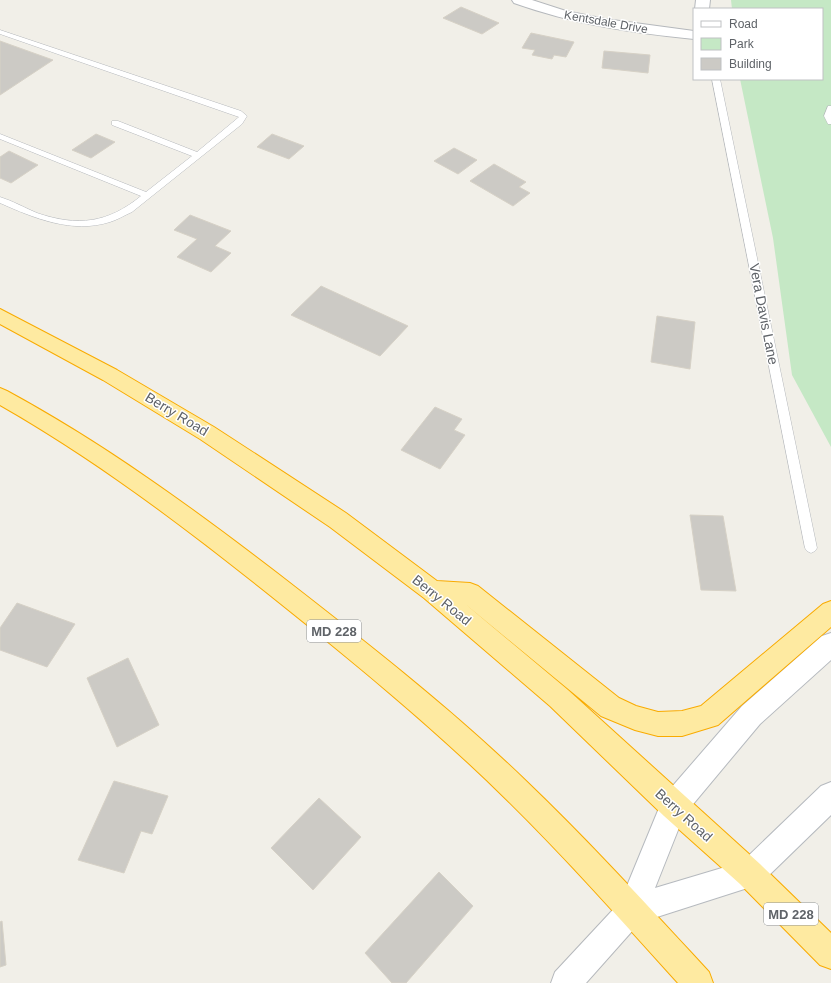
<svg xmlns="http://www.w3.org/2000/svg" width="831" height="983" font-family="Helvetica,sans-serif">
  <rect width="100%" height="100%" fill="#f1efe8"/>
  <path fill="#c5e8c5" d="M731 0H831V447L792 375 773 238 740 79H822V9H732Z"/>
  <path fill="#cccac5" stroke="#d6d1c6" d="M461 7 499 23 482 34 443 18Z
    M531 33 574 42 566 57 554 55 552 59 532 55 535 50 522 48Z
    M0 41 53 60 0 95Z
    M604 51 650 55 648 73 602 68Z
    M96 134 115 142 91 158 72 150Z
    M272 134 304 146 289 159 257 147Z
    M454 148 477 160 458 174 434 161Z
    M9 151 38 165 11 183 0 178V157Z
    M494 164 526 182 519 187 530 193 513 206 470 181Z
    M190 215 231 231 215 246 231 253 211 272 177 257 197 239 174 230Z
    M321 286 408 326 380 356 291 315Z
    M657 316 695 322 690 369 651 362Z
    M435 407 462 419 454 430 465 435 440 469 401 450Z
    M690 515 723 516 736 591 701 590Z
    M17 603 75 624 47 667 0 650V628Z
    M128 658 159 725 117 747 87 678Z
    M114 781 168 796 152 834 141 831 124 873 78 860Z
    M319 798 361 837 313 890 271 848Z
    M439 872 473 906 406 983H392L365 953Z
    M2 921 6 965 0 967V922Z"/>
  <g fill="none" stroke-linecap="round" stroke-linejoin="round">
    <g stroke="#b5b8bc" stroke-width="1">
      <path id="service" d="M0 30 241 111 247 116 242 124 132 212C125 215 117 220 110 222 72 234 34 218 0 203V197C13 201 25 208 37 213 78 227 108 223 141 196L0 139V134L146 192 192 156 112 125V121H118L197 152 239 117 0 34Z
        M712 79H720L817 548 815 551 811 553 807 551 805 548Z
        M828 106H831V124H828L824 116Z"/>
    </g>
    <g stroke="#b5b8bc" stroke-width="2">
      <path id="minor" d="M512 0H532L566 11 605 19 694 31V39C632 33 573 24 514 3Z
        M696 0H710L709 9H695Z
        M632 895 642 900 647 910 642 920 586 983H551L555 972 622 900Z"/>
    </g>
    <g stroke="#b6babf" stroke-width="2">
      <path id="secondary" d="M831 633V660L760 724 684 815 655 888 742 862 821 786 831 782V815L760 884 632 925 622 920 617 910 664 796 742 706 822 636Z"/>
    </g>
    <g stroke="#f9ab00" stroke-width="2">
      <path id="trunk" d="M0 309 117 370 214 427 346 513 437 581 470 583 478 586 619 698 636 706 658 712 682 711 701 706 823 604 831 601V627L718 725 682 736H658L635 730 601 716 464 603 568 690 760 864 831 933V969L820 965 740 884 664 816 550 706 424 598 330 527 200 439 103 380 0 324Z
        M0 388 7 391C103 443 191 507 277 573 362 639 447 705 524 779 589 841 649 907 709 972L713 983H678C622 921 566 858 506 799 429 723 345 655 261 588 178 522 93 458 0 405Z"/>
    </g>
    <use href="#service" fill="#fff" fill-rule="evenodd"/>
    <use href="#minor" fill="#fff" fill-rule="evenodd"/>
    <use href="#secondary" fill="#fff" fill-rule="evenodd"/>
    <use href="#trunk" fill="#feeaa1" fill-rule="evenodd"/>
  </g>
  <g text-anchor="middle" dominant-baseline="central" stroke-width="3" stroke-linejoin="round" paint-order="stroke">
    <g font-size="12" fill="#5f6368" stroke="#fff">
      <text transform="translate(606 22) rotate(10)">Kentsdale Drive</text>
    </g>
    <g fill="#fff" stroke="#8f9295" stroke-width="1">
      <rect x="307" y="620" width="54" height="22" rx="3"/>
      <rect x="764" y="903" width="54" height="22" rx="3"/>
    </g>
    <g font-size="13" font-weight="bold" fill="#5f6368">
      <text x="334" y="631">MD 228</text>
      <text x="791" y="914">MD 228</text>
    </g>
    <g font-size="14" fill="#5f6368" stroke="#fff">
      <text transform="translate(764 314) rotate(79)">Vera Davis Lane</text>
      <text transform="translate(177 414) rotate(31)">Berry Road</text>
      <text transform="translate(442 600) rotate(39)">Berry Road</text>
      <text transform="translate(684 815) rotate(42)">Berry Road</text>
    </g>
  </g>
  <rect x="693" y="8" width="130" height="72" fill="#ffffff" stroke="#bfc1c3"/>
  <rect x="701" y="21" width="20" height="6" fill="#ffffff" stroke="#bfc1c3"/>
  <text x="729" y="28" font-size="12" fill="#5f6368">Road</text>
  <rect x="701" y="38" width="20" height="12" fill="#c5e8c5" stroke="#bfc1c3"/>
  <text x="729" y="48" font-size="12" fill="#5f6368">Park</text>
  <rect x="701" y="58" width="20" height="12" fill="#cccac5" stroke="#bfc1c3"/>
  <text x="729" y="68" font-size="12" fill="#5f6368">Building</text>
</svg>
